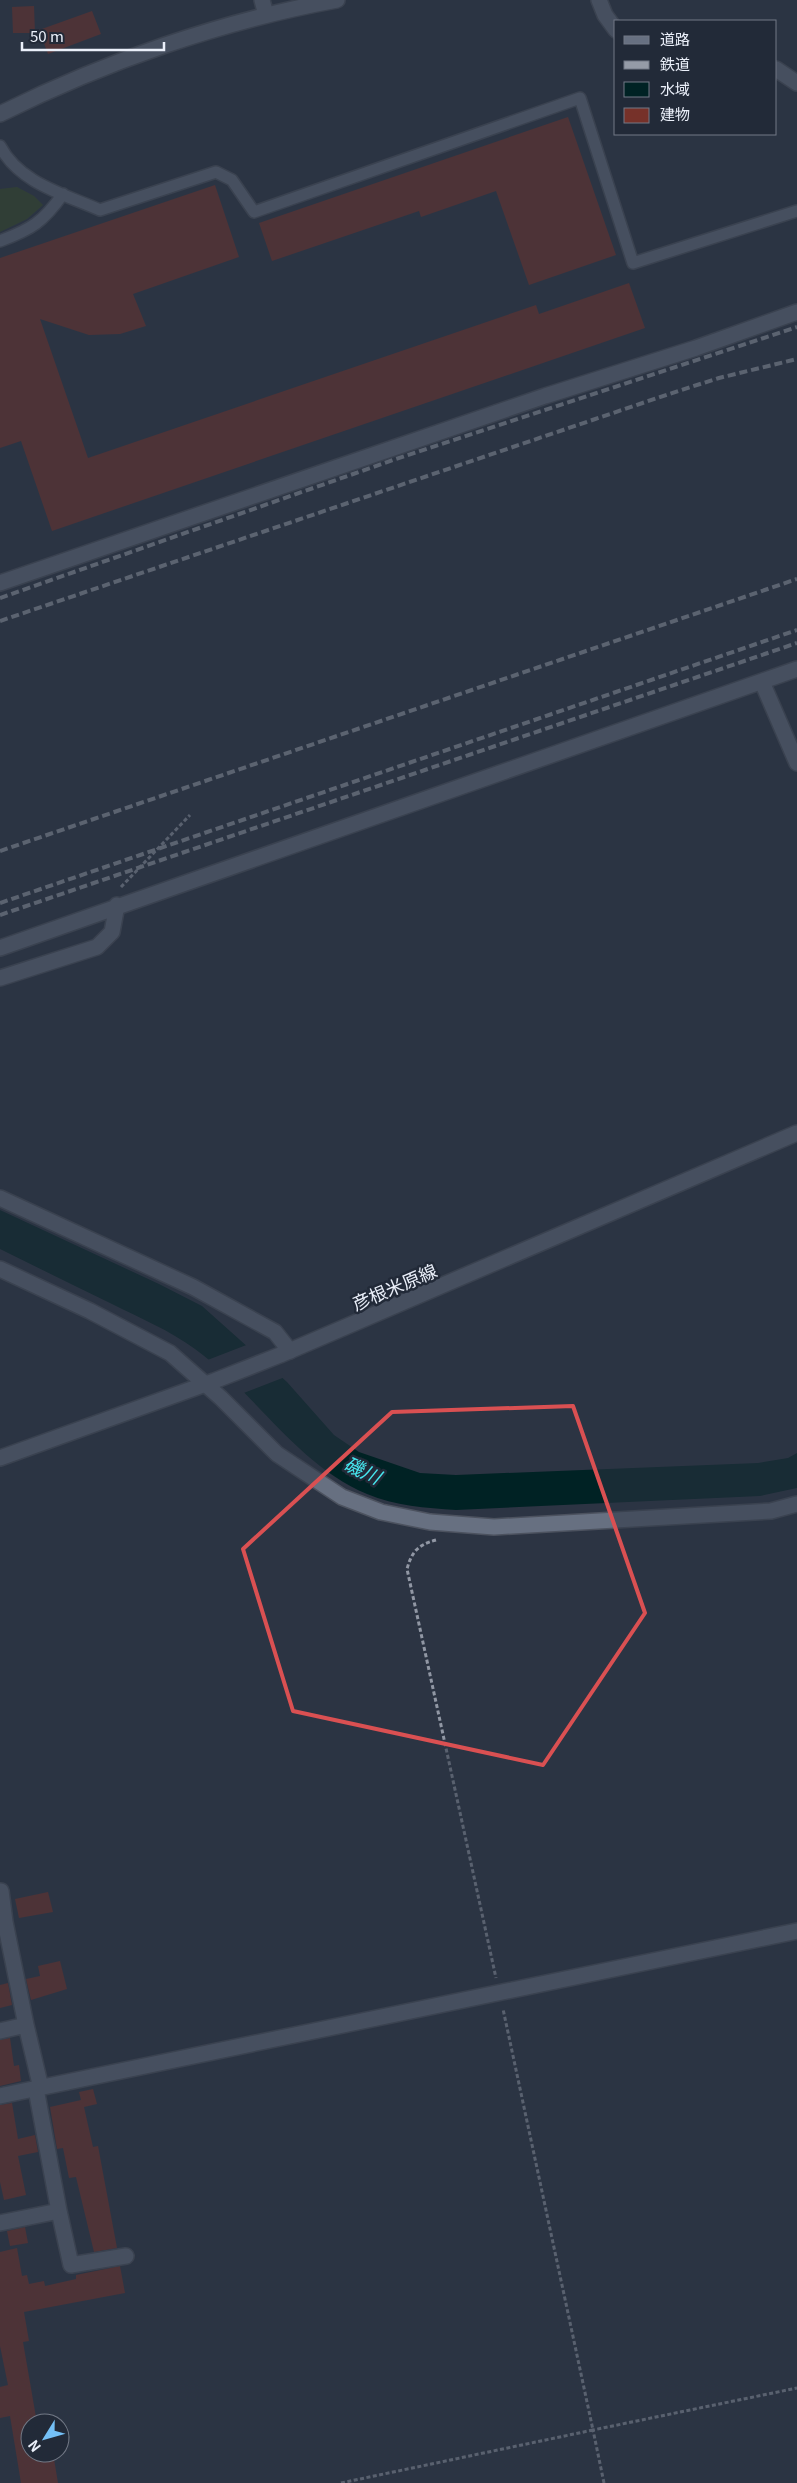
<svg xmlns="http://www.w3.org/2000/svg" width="797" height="2483" font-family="Georgia,'Noto Sans JP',serif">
  <rect width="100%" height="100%" fill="#2c3443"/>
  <path fill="#374b26" d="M17 187 34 196 43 205 27 219 0 232V189Z"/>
  <path fill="#002224" d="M0 1210 159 1284 202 1306 287 1382 334 1435 359 1452 420 1473 456 1475 758 1463 788 1458 797 1453V1488L760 1496 456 1510C426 1508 395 1506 367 1494 296 1464 256 1393 195 1349 169 1330 140 1318 112 1304 74 1286 37 1267 0 1249Z"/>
  <path fill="#2c3443" d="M249 1344 285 1377 241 1394 205 1361Z"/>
  <path fill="#763129" d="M34 6 35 33H13L12 7Z
    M92 11 101 34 48 54 39 30Z
    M568 117 616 255 529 285 496 191 421 217 419 211 272 261 259 223Z
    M215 185 239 257 133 294 146 326 120 334 89 335 40 319 88 458 536 305 539 314 629 283 645 328 52 531 21 441 0 448V258Z
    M48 1892 53 1912 19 1918 15 1899Z
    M60 1961 67 1989 31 2000 26 1979 40 1976 38 1966Z
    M8 1983 12 2005 0 2008V1985Z
    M10 2038 14 2066 19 2065 21 2081 0 2086V2040Z
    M93 2089 97 2104 84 2107 93 2147 98 2146 117 2248 94 2252 76 2177 69 2178 63 2148 57 2149 50 2107 81 2100 79 2092Z
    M12 2103 18 2139 35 2135 38 2152 18 2156 26 2195 4 2200 0 2182V2105Z
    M25 2227 28 2243 10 2246 7 2231Z
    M17 2248 22 2276 27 2275 29 2284 44 2281 45 2286 76 2279V2275L120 2266 125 2293 24 2312 29 2341 23 2342 37 2423H30V2453H53L58 2483H21L10 2416 0 2418V2387L8 2385 0 2346V2252Z"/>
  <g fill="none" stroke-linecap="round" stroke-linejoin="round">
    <g stroke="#4c525f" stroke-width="14">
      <path id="lane" d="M0 146C19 183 64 194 100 210L216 172 232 180 254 212 580 98 633 263 797 211
        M0 241C32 229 43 222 63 194"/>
    </g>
    <g stroke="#4c525f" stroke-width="18">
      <path id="street" d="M262 0 266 15
        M0 583 545 396 696 348 797 312
        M0 948 797 669
        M0 978 97 947 112 932 117 905
        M0 1198 193 1287 275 1332 290 1351
        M0 1269 90 1311 170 1353 221 1398 277 1454 342 1497 381 1512 430 1522 494 1527 771 1511 797 1504
        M1 1891 5 1922
        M0 1923 5 1922 26 2025
        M0 2031 26 2025 41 2088
        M0 2096 797 1931
        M59 2211 71 2265 126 2256
        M0 2223 59 2211 36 2089"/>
    </g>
    <g stroke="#4c525f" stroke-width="18">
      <path id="secondary" d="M599 0 605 15 616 30
        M776 69 797 83
        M0 114C104 62 222 21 337 0
        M762 682 797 763
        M0 1458 214 1381 280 1355 797 1133"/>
    </g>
    <path stroke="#9197a4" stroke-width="3" stroke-dasharray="4 2.5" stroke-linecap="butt" d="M121 887 190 815
      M436 1540C418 1545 412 1551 407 1569L496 1978
      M341 2483 593 2430 503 2009
      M604 2483 593 2430 797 2388"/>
    <use href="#lane" stroke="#677081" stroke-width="11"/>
    <use href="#street" stroke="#677081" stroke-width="15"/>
    <use href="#secondary" stroke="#677081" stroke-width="15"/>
    <path stroke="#959ba7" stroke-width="4" stroke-dasharray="8 4" stroke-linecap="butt" d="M0 598 393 460 797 327
      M0 621 669 394 719 378 797 359
      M0 851 797 579
      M0 903 797 630
      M0 915 797 643"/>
  </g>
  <path d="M0 0H797V2483H0ZM573 1406 645 1613 543 1765 293 1711 243 1549 392 1412Z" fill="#2c3443" fill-opacity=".55" fill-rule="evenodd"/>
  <path fill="none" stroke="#da5052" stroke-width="4" stroke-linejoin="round" d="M573 1406 645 1613 543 1765 293 1711 243 1549 392 1412Z"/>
  <g text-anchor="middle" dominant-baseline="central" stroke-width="5" stroke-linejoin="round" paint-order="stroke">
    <g font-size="18" fill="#ebf0fa" stroke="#222a38">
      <text transform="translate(394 1286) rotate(-23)">彦根米原線</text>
    </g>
    <g font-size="19" font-style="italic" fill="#46e7ef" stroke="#222a38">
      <text transform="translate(363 1469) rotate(25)">磯川</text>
    </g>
  </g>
  <rect x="614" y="20" width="162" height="115" fill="#222a38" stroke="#727986"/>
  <rect x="624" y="36" width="25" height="8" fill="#677081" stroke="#727986"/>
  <text x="660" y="45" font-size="15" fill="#ebf0fa">道路</text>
  <rect x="624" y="61" width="25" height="8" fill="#959ba7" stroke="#727986"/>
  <text x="660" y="70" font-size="15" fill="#ebf0fa">鉄道</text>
  <rect x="624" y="82" width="25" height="15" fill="#002224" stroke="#727986"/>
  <text x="660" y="95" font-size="15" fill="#ebf0fa">水域</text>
  <rect x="624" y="108" width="25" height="15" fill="#763129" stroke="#727986"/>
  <text x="660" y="120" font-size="15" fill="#ebf0fa">建物</text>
  <g transform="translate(45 2438) rotate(233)"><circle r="24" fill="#222a38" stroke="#727986"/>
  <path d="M0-4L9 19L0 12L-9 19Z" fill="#74c0f6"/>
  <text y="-8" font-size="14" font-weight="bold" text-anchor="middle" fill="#ebf0fa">N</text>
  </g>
  <path d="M22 42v8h142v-8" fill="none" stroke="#ebf0fa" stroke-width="2.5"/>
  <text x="30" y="42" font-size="15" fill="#ebf0fa" stroke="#222a38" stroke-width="4" paint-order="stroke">50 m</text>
</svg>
